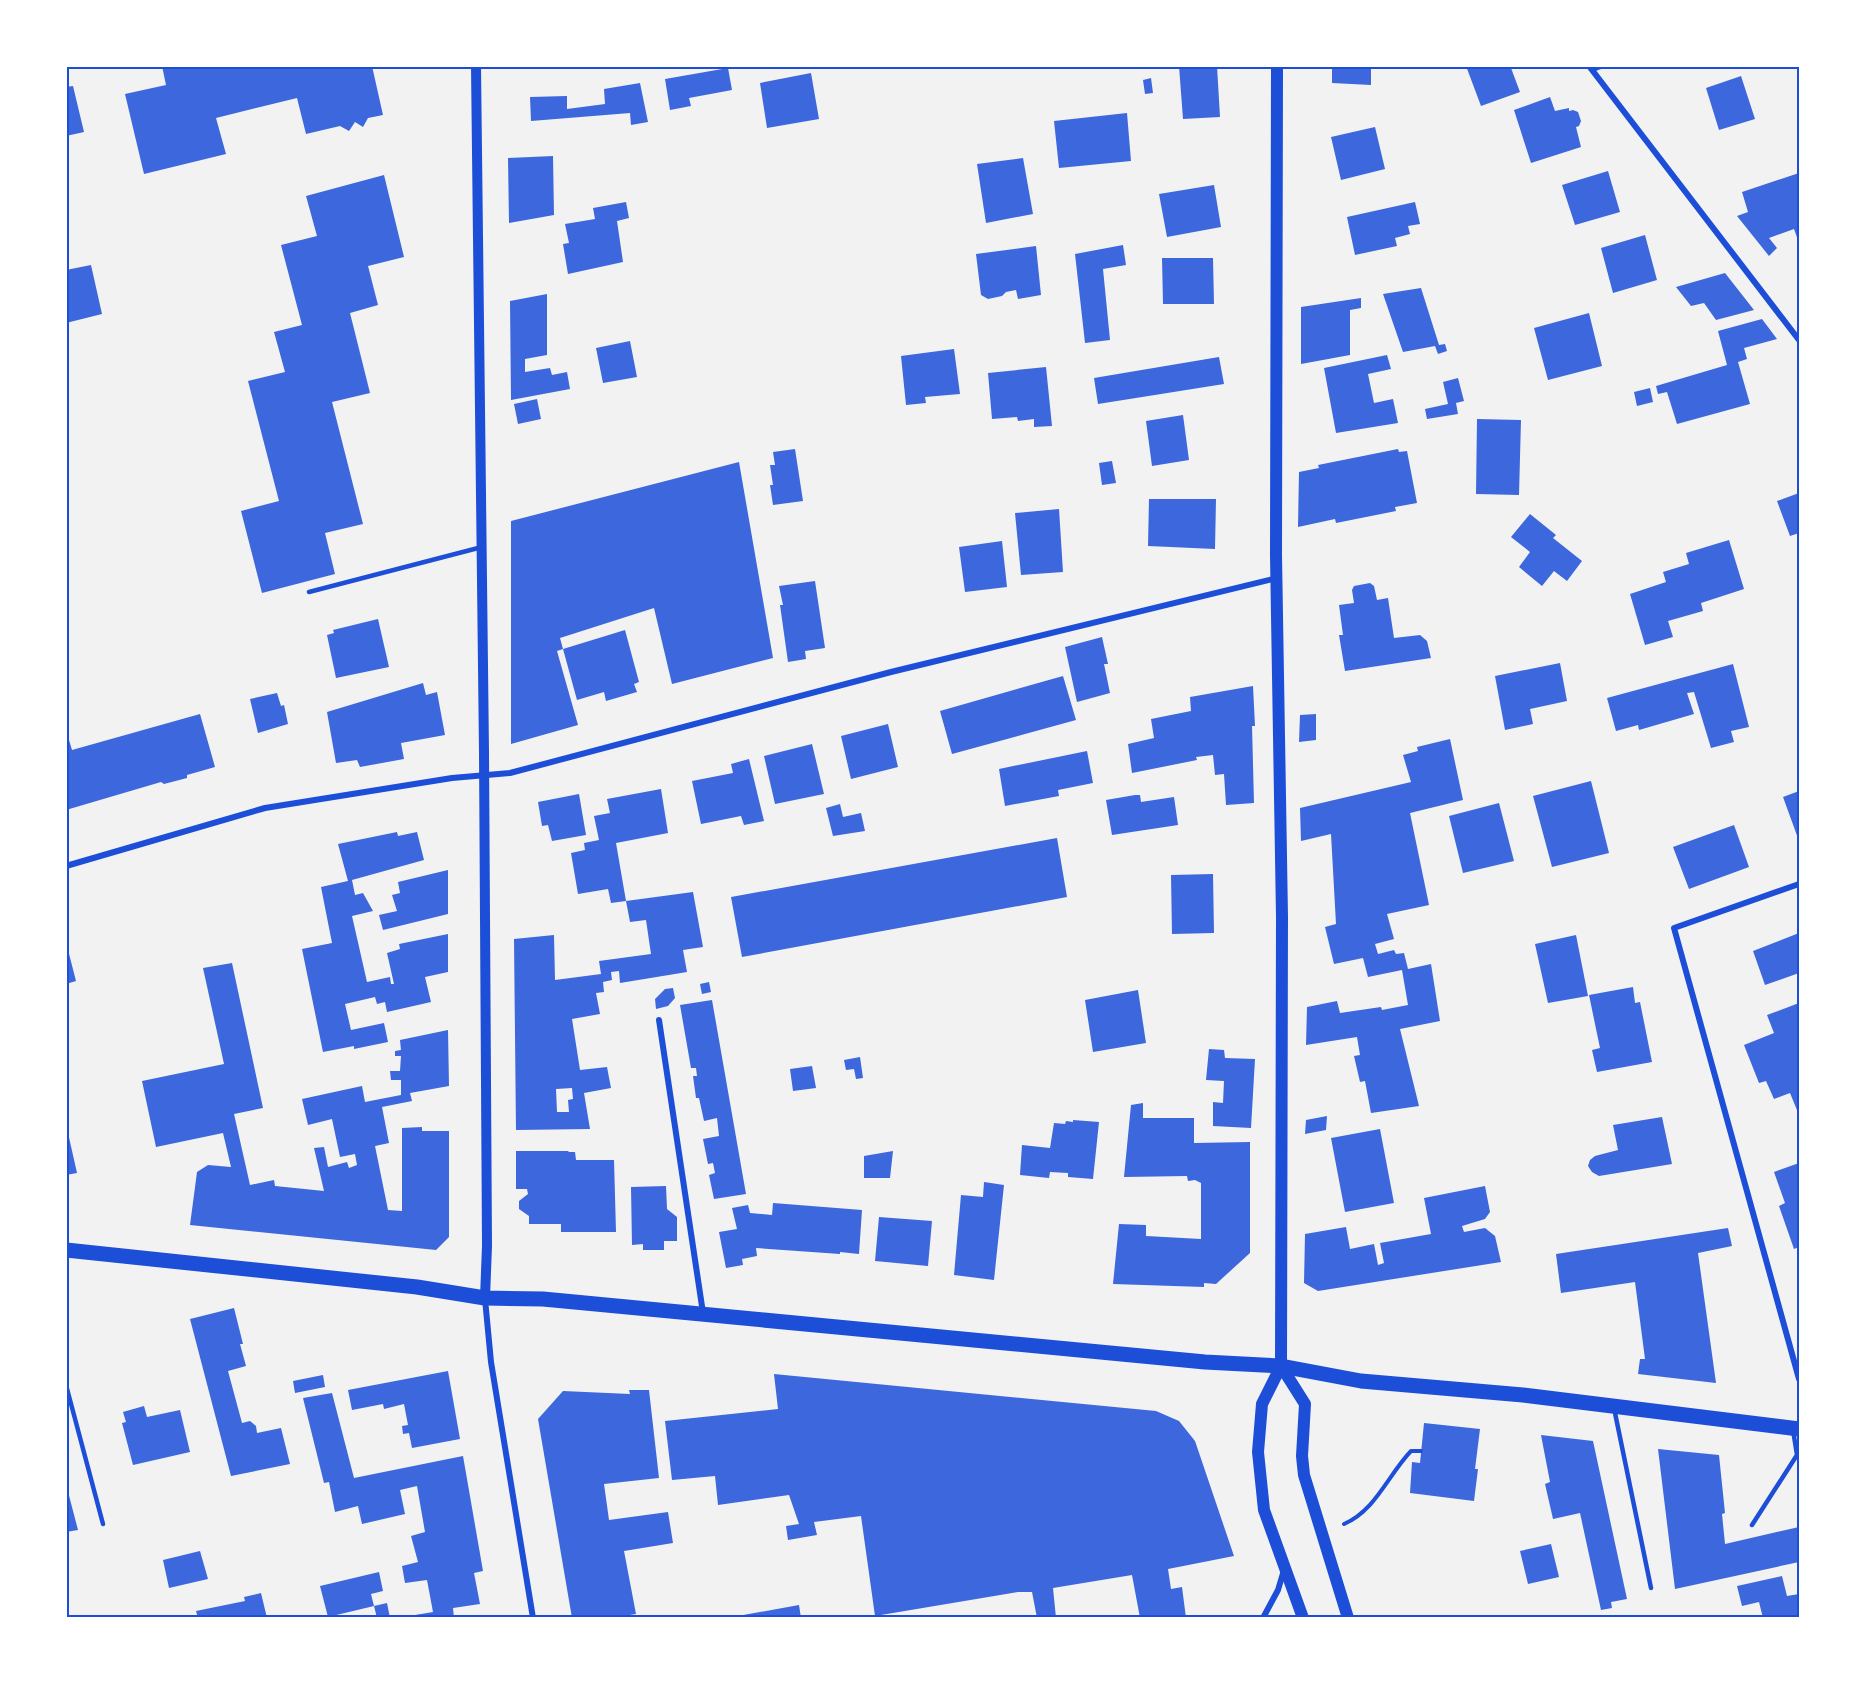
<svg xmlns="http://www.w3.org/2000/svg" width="1865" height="1684" font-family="'Alegreya Sans',sans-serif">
  <rect width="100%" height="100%" fill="#f2f2f2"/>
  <path fill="#3d67dc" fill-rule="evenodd" d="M162 66H372L383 115 368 118 363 127 355 122 349 131 340 126 306 134 297 98 216 118 226 154 144 174 125 94 166 85Z
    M1179 66H1217L1220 117 1183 119Z
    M1332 66H1371V85L1332 83Z
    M1466 66H1517L1511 68 1520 92 1481 106Z
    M728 68 732 90 689 98 691 106 670 110 665 79Z
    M811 73 819 119 767 128 760 83Z
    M1741 76 1755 119 1719 130 1706 88Z
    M1151 78 1153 93 1145 94 1143 80Z
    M640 83 648 122 631 125 630 113 531 121 530 97 567 96V109L605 104 604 89Z
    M73 86 84 132 66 136V87Z
    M1550 97 1555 111 1569 108V111L1573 110 1578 112 1581 121 1579 126 1576 127 1581 147 1531 163 1514 110Z
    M1127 113 1131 161 1059 168 1054 121Z
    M1375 127 1385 169 1341 180 1331 137Z
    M553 156 554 215 509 223 508 158Z
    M1023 158 1033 214 986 223 977 164Z
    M1608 171 1620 212 1575 225 1562 185Z
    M1799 173V243L1794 229 1769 238 1777 248 1769 256 1737 216 1748 212 1742 192Z
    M384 175 404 257 368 266 378 305 350 313 370 393 332 402 363 524 325 533 335 574 262 593 241 511 279 501 248 381 285 372 274 332 302 325 281 245 317 236 306 196Z
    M1214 185 1221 227 1167 237 1159 194Z
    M626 202 629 218 617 221 623 262 568 274 563 244 569 243 565 224 595 219 593 208Z
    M1415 202 1420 224 1408 226 1410 234 1395 238 1397 246 1355 255 1347 217Z
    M1645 235 1657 280 1613 293 1601 248Z
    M1123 245 1126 265 1103 269 1110 340 1085 343 1075 254Z
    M1036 246 1041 295 1018 299 1016 290 1006 292 1002 296 988 299 981 295 976 254Z
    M1162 258H1213L1214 304H1163Z
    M91 265 102 314 66 323V270Z
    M1725 273 1754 310 1716 320 1704 303 1691 306 1676 287Z
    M1421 288 1439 345 1445 344 1447 351 1438 354 1435 346 1403 352 1383 294Z
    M547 294V355L525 359V372L550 368 552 375 567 372 570 389 511 400 510 301Z
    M1361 298V308L1350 310V355L1301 364V307Z
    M1589 313 1602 366 1548 380 1534 328Z
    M1762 319 1777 339 1744 348 1747 359 1738 362 1750 404 1677 424 1667 392 1658 394 1656 386 1727 365 1718 331Z
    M630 341 637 377 603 383 596 348Z
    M954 349 960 394 925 397 926 403 906 405 901 356Z
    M1387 355 1391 369 1368 374 1374 403 1393 399 1398 423 1336 433 1324 368Z
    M1219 357 1224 384 1098 404 1094 378Z
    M1046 367 1052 426 1034 427V419L1018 421 1017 417 992 419 988 373Z
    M1458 378 1464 401 1456 403 1458 414 1427 419 1425 409 1448 404 1443 382Z
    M1650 388 1653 402 1637 406 1634 392Z
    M537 399 541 419 518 424 514 404Z
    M1183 415 1189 460 1152 466 1146 421Z
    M1477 419 1521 420 1519 495 1476 494Z
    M795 449 803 501 773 505 770 485H773L770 465H775L773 452Z
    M1398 449 1399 452 1407 451 1417 503 1395 507 1396 511 1336 523 1335 519 1298 527 1299 472 1319 468 1318 465Z
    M1112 461 1116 483 1102 485 1099 463Z
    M739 462 773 658 672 684 654 608 560 638 563 649 557 651 578 725 511 744V521Z
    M1799 493V533L1790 536 1777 501Z
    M1149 499H1216L1215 549 1148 546Z
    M1059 509 1063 572 1021 575 1015 513Z
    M1530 514 1556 535 1553 538 1582 561 1567 581 1554 571 1542 586 1519 567 1530 552 1511 537Z
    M1729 540 1744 589 1701 603 1703 611 1668 621 1673 637 1645 645 1630 594 1666 582 1663 572 1689 564 1686 553Z
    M1002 541 1007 587 965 592 959 547Z
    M815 581 825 648 805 651 806 659 788 662 780 605H783L779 586Z
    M1370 583 1374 586 1377 600 1388 598 1394 638 1420 635 1427 641 1431 658 1345 671 1339 635H1343L1339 605 1354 603 1352 590 1354 586Z
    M378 619 389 667 336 678 327 635 334 633 333 630Z
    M625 630 639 682 634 684 637 692 606 701 604 692 577 700 563 649Z
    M1102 637 1108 664H1104L1110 693 1077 702 1065 647Z
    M1560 663 1567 701 1530 709 1533 724 1505 730 1495 676Z
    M1733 664 1749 727 1731 731 1734 742 1711 748 1694 692 1687 693 1694 714 1639 730 1638 725 1616 731 1607 698Z
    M1063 676 1076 720 952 754 940 711Z
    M423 683 426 695 437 692 445 735 401 743 404 759 360 767 357 760 336 763 327 712Z
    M1253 686 1255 726H1252L1254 803 1226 805 1224 774 1215 775 1213 755 1196 757 1197 760 1132 773 1128 744 1154 738 1151 719 1191 711 1190 697Z
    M277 693 281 706 284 705 288 724 258 733 250 699Z
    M200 714 215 767 187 775V778L164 784 161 782 66 810V730L72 750Z
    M1316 714V740L1299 742 1300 715Z
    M888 724 898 767 851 779 841 736Z
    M1450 739 1463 800 1410 813 1429 905 1387 914 1394 939 1375 944 1378 954 1394 950 1396 954 1404 953 1408 969 1431 964 1440 1021 1400 1029 1419 1106 1371 1113 1365 1081 1360 1082 1354 1056 1360 1055 1357 1037 1306 1045 1307 1007 1337 1001 1340 1013 1381 1007 1382 1010 1408 1005 1402 970 1368 977 1363 958 1334 964 1325 927 1336 924 1331 834 1301 841 1300 808 1411 782 1403 755 1418 751 1417 747Z
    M812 744 824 794 775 804 764 756Z
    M1087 751 1093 783 1058 790 1059 796 1005 806 999 769Z
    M749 759 764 821 744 825 741 816 701 824 692 781 733 773 731 764Z
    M1591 781 1609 853 1552 867 1533 796Z
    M661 789 668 833 616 843 626 901 693 892 703 947 683 950 687 972 620 983 619 971 611 972 612 980 603 982 604 992 596 993 600 1014 572 1019 580 1070 607 1067 611 1088 584 1093 590 1129 516 1130 514 939 554 935 555 980 601 974 599 961 651 954 646 920 630 922 626 901 611 903 608 889 578 894 571 853 585 850 584 843 599 840 594 816 610 813 607 799ZM572 1088 573 1099 568 1100 569 1112H557L556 1089Z
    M1799 791V841L1783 797Z
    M579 794 586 835 552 841 548 825 542 826 538 802Z
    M1135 795H1140L1141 802 1174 797 1178 825 1112 835 1106 800Z
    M1499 803 1514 861 1463 873 1449 816Z
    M840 804 843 817 861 813 865 831 833 836 826 808Z
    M1734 825 1749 867 1689 889 1673 847Z
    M397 832 398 836 417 832 424 860 352 880 355 895 363 893 373 911 352 916 367 982 390 977 391 984H394L387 953 400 949 399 944 448 934V972L425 977 431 1002 387 1012 385 1002 377 1004 375 997 345 1004 351 1030 384 1023 388 1042 354 1049V1046L323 1052 302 949 332 943 321 887 348 881 338 844Z
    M1057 838 1067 897 742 957 731 897Z
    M448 870V914L383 930 379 915 397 911 392 895 400 893 398 882Z
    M1213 874 1214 933 1172 934 1171 875Z
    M1799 933V973L1765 985 1753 951Z
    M1576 935 1588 996 1548 1003 1535 944Z
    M66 942 76 981 66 984Z
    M232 963 263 1108 234 1114 250 1185 274 1180 275 1186 324 1191 314 1148 324 1147 328 1167 347 1162 349 1168 357 1165 355 1154 340 1157 332 1119 308 1125 302 1099 362 1086 365 1102 401 1095V1080H391L390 1071H400L401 1056H395V1051L401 1050 400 1040 448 1030 449 1086 410 1093 412 1101 382 1107 389 1143 375 1146 388 1210 402 1211V1128L422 1127V1131H449V1237L436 1250 190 1225 197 1172 208 1165 231 1167 223 1133 156 1147 142 1081 224 1064 203 968Z
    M709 982 711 992 702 994 700 984Z
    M1633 987 1635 1003 1640 1002 1652 1062 1597 1072 1592 1050 1600 1048 1589 995Z
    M673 988 675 998 668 1006 656 1009 655 999 665 989Z
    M1138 990 1146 1043 1093 1052 1085 1000Z
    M712 1000 746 1194 714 1199 709 1175 715 1173 713 1163 708 1164 703 1139 719 1136 717 1118 704 1121 699 1098H696L693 1076H697L696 1068H691L680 1005Z
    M1799 1003V1115L1790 1093 1774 1099 1766 1081 1759 1083 1744 1045 1774 1033 1767 1015Z
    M1209 1049 1224 1050 1225 1058 1255 1059 1251 1128 1213 1126V1102L1223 1103 1224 1081 1206 1080Z
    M860 1057 863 1078 856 1079 854 1069 846 1070 844 1060Z
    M812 1066 816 1088 793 1091 790 1069Z
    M1143 1103V1118H1194V1143L1250 1142V1253L1216 1284 1204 1283V1287L1113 1284 1119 1224 1146 1225V1236L1201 1239V1183L1195 1180 1188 1181 1187 1176 1124 1177 1131 1105Z
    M1327 1116 1326 1130 1305 1134 1306 1120Z
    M1662 1117 1672 1164 1599 1176 1592 1172 1588 1166 1590 1160 1595 1156 1618 1150 1613 1125Z
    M1073 1120 1099 1122 1093 1179 1068 1177V1173L1050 1172 1049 1178 1020 1175 1022 1145 1050 1148 1054 1123 1065 1124 1066 1121 1073 1122Z
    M66 1124 77 1173 66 1175Z
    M1380 1129 1394 1203 1345 1212 1331 1138Z
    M516 1151H568L569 1152H575L576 1160H614L616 1232H561V1224H529V1216L519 1209V1201L528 1194 527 1189H516Z
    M893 1151 890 1178H864V1156Z
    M1799 1163V1247L1794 1249 1779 1206 1785 1203 1774 1172Z
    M984 1182 1004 1185 994 1280 954 1275 961 1195 983 1197Z
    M666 1186 667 1209 677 1217V1241H664V1250H643V1244L632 1245 631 1187Z
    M1485 1186 1490 1212 1485 1219 1462 1226 1464 1232 1485 1228 1495 1236 1501 1262 1318 1291 1304 1283 1305 1234 1346 1227 1350 1249 1374 1244 1378 1265 1384 1263 1380 1243 1431 1234 1424 1198Z
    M773 1203 862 1210 859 1254 840 1252V1254L756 1248 757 1256 742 1259 743 1265 726 1268 719 1232 737 1229 732 1208 748 1205 750 1213 772 1215Z
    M879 1217 932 1221 928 1266 875 1261Z
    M1728 1228 1732 1246 1698 1253 1716 1383 1638 1374 1640 1359H1645L1635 1282 1561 1293 1556 1254Z
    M234 1308 243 1344H240L246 1366 228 1371 242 1423 250 1421 256 1426 257 1433 281 1428 290 1464 231 1476 190 1319Z
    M448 1371 460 1439 412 1448 409 1433 403 1434 402 1426 408 1425 404 1404 384 1409 383 1404 352 1410 348 1390Z
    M774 1374 1156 1411 1179 1421 1195 1441 1234 1556 1168 1569 1171 1589 1182 1587 1186 1618H1140L1132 1575 1053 1588 1056 1618H1037L1032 1592H1018L875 1616 861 1516 814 1522 817 1535 788 1540 786 1526 799 1524 789 1495 718 1505 715 1476 672 1480 665 1421 778 1409Z
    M323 1375 325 1387 295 1393 293 1381Z
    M629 1390H649L659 1478 604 1484 609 1520 668 1512 673 1543 624 1551 636 1614 610 1618H572L538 1419 563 1391 630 1394Z
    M332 1393 354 1478 463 1456 483 1571 474 1573 480 1604 453 1608 454 1618H409V1616L433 1612 427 1580 405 1583 402 1566 418 1562 411 1536 425 1532 417 1486 400 1490 405 1514 362 1524 358 1506 335 1512 329 1482 324 1483 303 1398Z
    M144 1406 147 1417 180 1410 190 1452 133 1465 122 1423 126 1422 123 1412Z
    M1424 1423 1480 1429 1475 1469H1478L1474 1501 1410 1493 1412 1462 1420 1463Z
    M1541 1435 1593 1441 1627 1599 1611 1602 1612 1608 1601 1610 1580 1513 1553 1519 1545 1484 1550 1482Z
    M1658 1449 1719 1455 1725 1513 1722 1514 1725 1544 1799 1527V1562L1675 1589Z
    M66 1484 78 1530 66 1532Z
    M1551 1544 1559 1577 1528 1584 1520 1551Z
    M200 1551 208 1579 169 1588 163 1560Z
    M379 1572 383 1591 371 1594 374 1606 328 1617 320 1586Z
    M1782 1576 1787 1596 1799 1594V1618H1763L1759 1602 1742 1606 1737 1586Z
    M261 1593 267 1618H198L196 1611 245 1601 244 1597Z
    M387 1603 390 1618H377L374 1606Z
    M799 1605 801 1618H732V1617Z"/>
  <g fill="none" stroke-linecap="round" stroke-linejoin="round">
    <path stroke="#1d4ed8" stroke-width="4" d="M1344 1524C1376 1510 1388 1475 1411 1451H1421"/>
    <path stroke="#1d4ed8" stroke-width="4.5" d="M1592 70 1603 66
      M309 592 482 547
      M66 1385 103 1524
      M1614 1408 1651 1588
      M1752 1525 1797 1455 1793 1430"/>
    <path stroke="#1d4ed8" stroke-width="6" d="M1589 66 1799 340
      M66 866 265 808 452 778 510 773 891 672 1277 578
      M1799 884 1674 928 1799 1379
      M659 1020 703 1313
      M485 1299 491 1362 533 1618
      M1263 1618 1278 1590 1284 1570"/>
    <path stroke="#1d4ed8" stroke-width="10" d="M476 66 484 752 487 1246 485 1298"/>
    <path stroke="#1d4ed8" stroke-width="12" d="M1277 66 1276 555 1282 917 1281 1366 1262 1404 1258 1452 1264 1510 1303 1618
      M1281 1366 1305 1404 1302 1456 1304 1475 1348 1618"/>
    <path stroke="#1d4ed8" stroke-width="15" d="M66 1250 417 1287 485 1298 543 1299 1205 1362 1281 1366 1361 1381 1523 1395 1799 1429"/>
  </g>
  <rect width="1865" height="1684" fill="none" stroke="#ffffff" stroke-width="135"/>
  <rect x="68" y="68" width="1730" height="1548" fill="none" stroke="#1d4ed8" stroke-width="2"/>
</svg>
